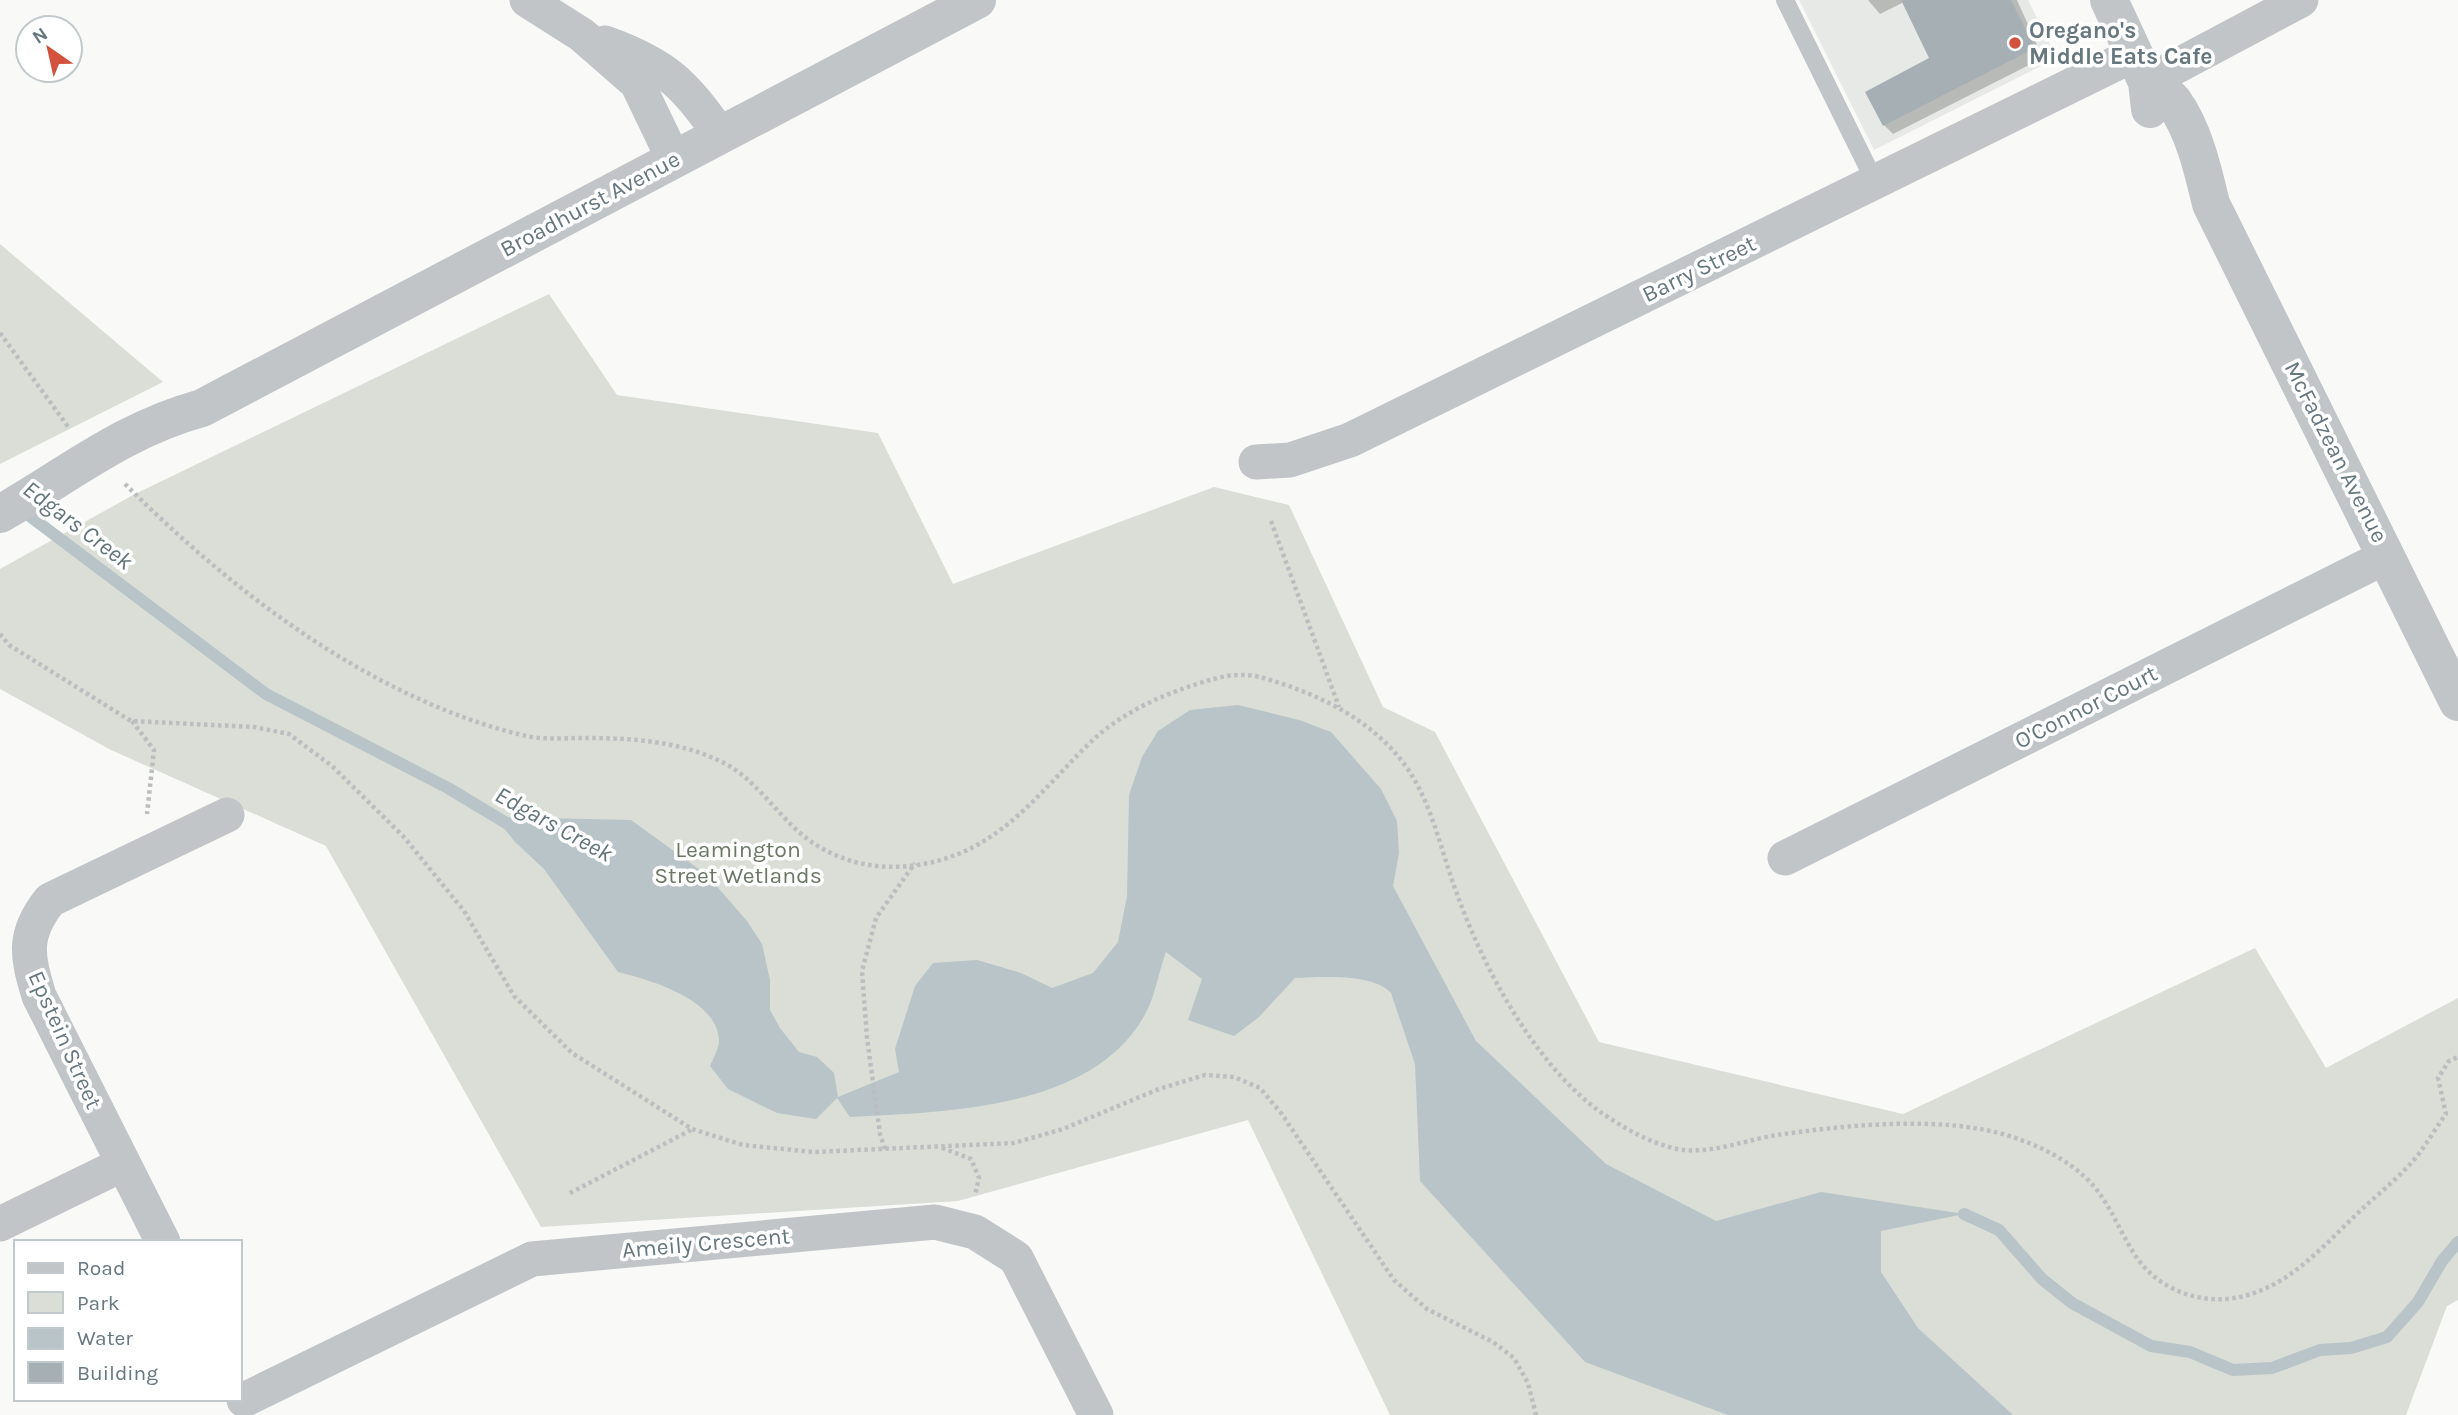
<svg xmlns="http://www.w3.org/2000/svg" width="2458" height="1415" font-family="Karla,sans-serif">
  <rect width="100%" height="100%" fill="#f9f9f7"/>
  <path fill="#e7e9e7" d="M1799 0H2028L2057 58 1874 150Z"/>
  <path fill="#daded7" d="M0 244 163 382 0 464Z
    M549 294 617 395 878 433 953 584 1214 487 1289 505 1383 707 1435 732 1599 1042 1903 1114 2255 948 2326 1068 2458 998V1300L2447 1306 2406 1415H1390L1248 1120 958 1201 541 1227 326 846 111 750 0 689V569L135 494Z"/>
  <path fill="#b8c4c7" d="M1238 705 1299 720 1331 732 1381 789 1397 821 1399 853 1393 886 1476 1041 1606 1164 1716 1221 1821 1192 1964 1214 1881 1231V1272L1918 1328 2013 1415H1728L1585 1362 1420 1181 1415 1064 1391 993C1373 973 1321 977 1295 978L1259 1017 1234 1036 1188 1020 1202 979 1166 952C1158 973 1155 999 1143 1018 1089 1110 944 1112 850 1117L837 1098 816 1119 777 1113 728 1089 710 1066C713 1059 719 1048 719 1041 718 999 650 980 618 972L544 869 515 842 495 817 631 820 707 875 747 921 762 944 770 980V1010L780 1028 799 1052 817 1057 834 1073 838 1097 899 1072 895 1049 915 986 933 963 977 960 1021 973 1052 988 1093 973 1118 942 1127 896 1129 795 1142 757 1158 731 1190 710Z"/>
  <path fill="#0003" d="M1868 0H2017L2043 58 1893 134 1884 125 1933 60 1904 2 1880 14Z"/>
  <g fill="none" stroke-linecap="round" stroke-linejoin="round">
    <path stroke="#b8c4c7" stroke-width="12" d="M19 508 266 694 448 788 508 824
      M1964 1214 1999 1230 2042 1279 2072 1303 2151 1346 2190 1352 2233 1370 2272 1368 2320 1350 2351 1348 2387 1337 2418 1302 2442 1261 2458 1242"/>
  </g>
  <path fill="#a6afb3" d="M1901 0H2011L2035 48 1883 126 1865 92 1929 58Z"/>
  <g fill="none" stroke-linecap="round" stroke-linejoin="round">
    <path stroke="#bbbec0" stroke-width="4.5" stroke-dasharray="3.5 3.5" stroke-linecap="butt" d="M0 333 69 428
      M125 484C234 593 373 700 526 736 545 740 565 738 584 738 632 738 682 741 726 764 755 780 775 811 800 833 842 869 898 875 950 857 1012 836 1049 781 1095 738 1123 713 1161 695 1197 684 1221 676 1242 671 1267 679 1318 694 1368 718 1402 761 1432 800 1440 849 1457 894 1484 969 1534 1063 1599 1111 1622 1127 1649 1143 1677 1149 1711 1155 1744 1140 1777 1135 1838 1126 1919 1118 1980 1129 2016 1135 2058 1152 2085 1177 2111 1201 2119 1234 2140 1262 2164 1293 2207 1306 2244 1296 2292 1284 2325 1244 2360 1211 2377 1195 2397 1179 2413 1161 2425 1147 2435 1129 2446 1114L2438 1078 2449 1061 2458 1057
      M1271 521 1339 707
      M0 634 9 645 131 721 254 727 289 734 332 766 404 837 464 911 514 996 572 1053 692 1129 743 1145 813 1152 1014 1143 1063 1129 1159 1089 1205 1075 1234 1077 1260 1088 1281 1113 1394 1280 1427 1309 1493 1342 1514 1358 1528 1383 1536 1415
      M132 721 154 750 147 814
      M942 1148 971 1159 979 1178 975 1195
      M885 1149 880 1134 867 1038 862 971 876 918 915 863
      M570 1193 691 1130"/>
    <path stroke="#c1c5c8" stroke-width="18" d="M1785 0 1875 182"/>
    <path stroke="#c1c5c8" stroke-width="35" d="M527 0 582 35 637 83 674 160
      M605 43C664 64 686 84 720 135
      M2147 82 2301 0
      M1256 462 1290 460 1350 440 2135 54
      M1785 858 2387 556
      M0 1224 123 1164
      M163 1242 39 996C27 956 22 935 50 900L227 815
      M244 1400 532 1259 935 1222 975 1232 1016 1258 1096 1415"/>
    <path stroke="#c1c5c8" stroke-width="38" d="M2109 0 2147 82 2150 109
      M2147 82C2155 88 2167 93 2173 101 2194 130 2203 170 2211 204L2458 702
      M0 514C70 474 122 430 202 408L977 0"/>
  </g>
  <circle fill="#d3523e" stroke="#fff" stroke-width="2.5" cx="2015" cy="43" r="7"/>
  <g text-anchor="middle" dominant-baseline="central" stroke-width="7" stroke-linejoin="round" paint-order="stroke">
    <g font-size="23" font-weight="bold" fill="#66777f" stroke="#fff" text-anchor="start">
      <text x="2029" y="30">Oregano's<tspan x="2029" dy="26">Middle Eats Cafe</tspan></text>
    </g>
    <g font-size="23" fill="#66777f" stroke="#fff">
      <text transform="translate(590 204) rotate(-28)">Broadhurst Avenue</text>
      <text transform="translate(1699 269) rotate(-26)">Barry Street</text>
      <text transform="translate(2336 452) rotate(63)">McFadzean Avenue</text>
      <text transform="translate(2086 707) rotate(-27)">O'Connor Court</text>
      <text transform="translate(65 1040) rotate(66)">Epstein Street</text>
      <text transform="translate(706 1243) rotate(-5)">Ameily Crescent</text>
    </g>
    <g font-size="23" fill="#6a7865" stroke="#fff">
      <text x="738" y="849">Leamington<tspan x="738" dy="26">Street Wetlands</tspan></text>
    </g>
    <g font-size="24" font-style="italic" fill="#627579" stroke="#fff">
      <text transform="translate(78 525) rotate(37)">Edgars Creek</text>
      <text transform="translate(554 824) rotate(29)">Edgars Creek</text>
    </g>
  </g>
  <rect x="14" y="1240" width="228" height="161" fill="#ffffff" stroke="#c2c9cc" stroke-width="2"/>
  <rect x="28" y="1263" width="35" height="10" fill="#c1c5c8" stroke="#c2c9cc" stroke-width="2"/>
  <text x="77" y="1275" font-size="21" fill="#66777f">Road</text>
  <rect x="28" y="1292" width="35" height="21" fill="#daded7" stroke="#c2c9cc" stroke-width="2"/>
  <text x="77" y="1310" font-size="21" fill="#66777f">Park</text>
  <rect x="28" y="1328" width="35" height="21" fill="#b8c4c7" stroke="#c2c9cc" stroke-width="2"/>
  <text x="77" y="1345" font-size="21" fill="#66777f">Water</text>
  <rect x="28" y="1362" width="35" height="21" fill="#a6afb3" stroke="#c2c9cc" stroke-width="2"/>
  <text x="77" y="1380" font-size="21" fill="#66777f">Building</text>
  <g transform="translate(49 49) rotate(326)"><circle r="33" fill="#ffffff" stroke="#c2c9cc" stroke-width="2"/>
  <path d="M0-5L12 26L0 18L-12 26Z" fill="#d3523e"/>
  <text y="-10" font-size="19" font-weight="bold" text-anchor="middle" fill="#66777f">N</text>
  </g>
</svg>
